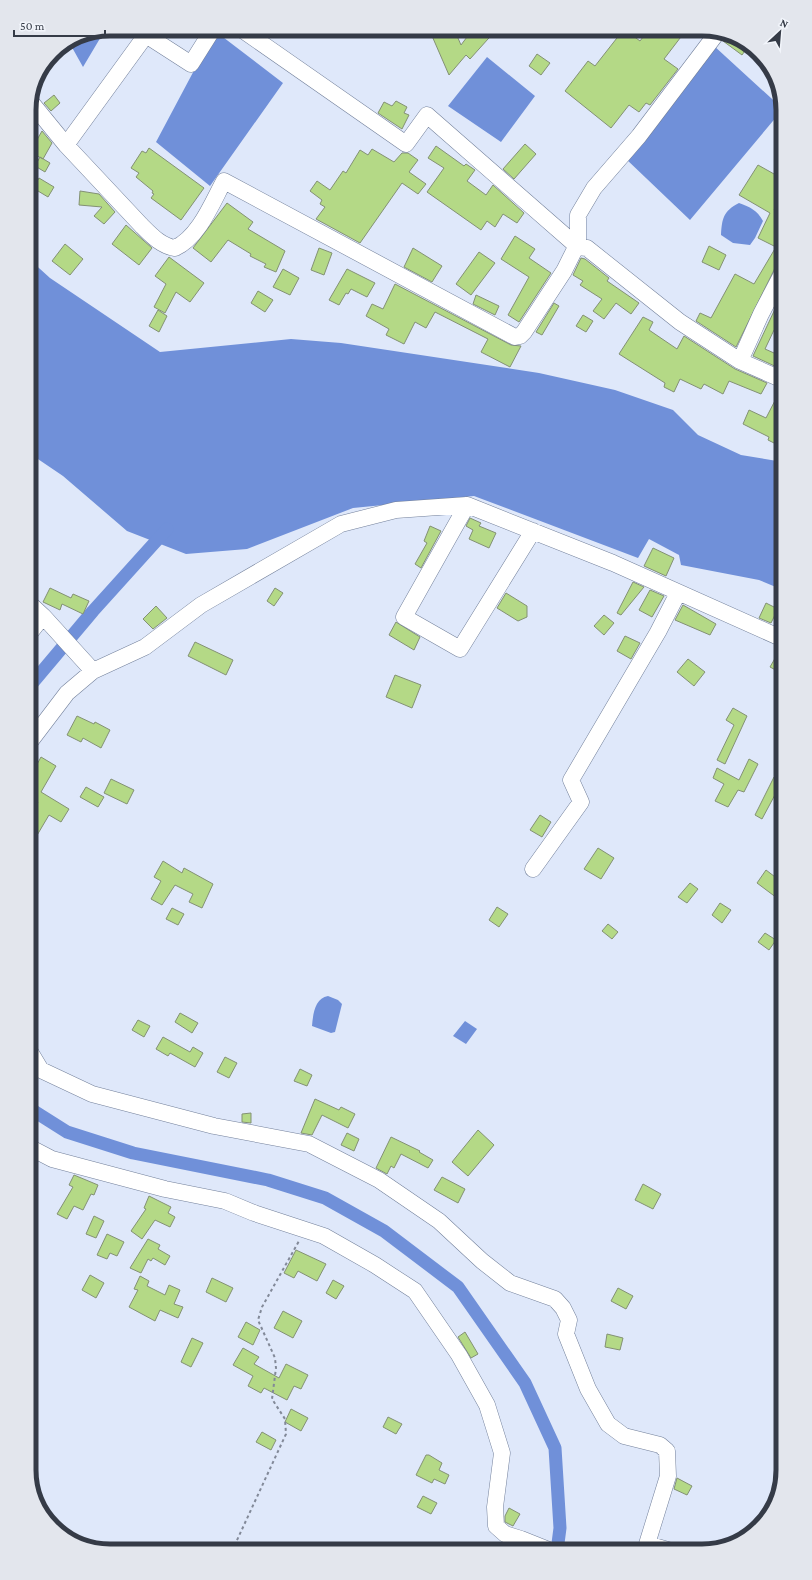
<svg xmlns="http://www.w3.org/2000/svg" width="812" height="1580" font-family="'Crimson Pro',serif">
  <rect width="100%" height="100%" fill="#dfe8fa"/>
  <path fill="#7090d9" d="M105 30 83 67 69 42 79 35Z
    M215 31 283 83 210 186 156 142Z
    M713 45 783 109 690 220 625 158Z
    M487 57 535 96 501 142 448 106Z
    M739 203C750 207 757 210 763 221L755 238 750 245 733 243 721 235C722 219 723 211 739 203Z
    M29 259 50 278 160 352 291 339 341 343 539 373 615 390 673 410 698 435 741 455 783 462V590L759 580 681 565 679 555 649 539 638 558 474 496 353 508 247 549 186 554 127 531 63 476 29 453Z
    M328 996 338 1000 342 1004 335 1032 331 1033 312 1026C313 1014 315 998 328 996Z
    M465 1021 477 1029 466 1044 453 1036Z"/>
  <g fill="none" stroke-linecap="round" stroke-linejoin="round">
    <path stroke="#7090d9" stroke-width="13" d="M29 687 93 611 167 529
      M29 1108 67 1132 133 1153 268 1180 325 1198 384 1231 458 1287 525 1383 555 1448 560 1528 557 1551"/>
  </g>
  <path fill="#b4d986" stroke="#839174" d="M429 29H454L461 45 473 29H497L470 59 466 55 449 75Z
    M624 29 640 41 649 29H687L664 59 678 69 650 105 646 103 639 112 629 105 611 128 565 91 588 61 595 66Z
    M726 36 749 45 742 55 723 41Z
    M537 54 550 63 541 75 529 66Z
    M54 95 60 103 51 111 44 103Z
    M396 101 407 107 404 113 409 115 402 129 378 113 384 102 392 106Z
    M42 131 52 143 43 159 30 152Z
    M525 144 536 154 514 179 503 169Z
    M436 146 464 166 466 164 475 170 467 181 486 195 493 185 524 213 517 223 503 214 495 227 487 221 481 230 427 192 444 168 428 158Z
    M149 148 204 188 181 220 151 198 154 194 152 193 153 191 136 177 139 173 131 168 142 151 146 153Z
    M372 149 394 162 402 153H408L418 160 409 172 426 184 418 194 402 183 360 243 316 219 325 207 320 204 322 200 310 191 317 181 330 190 343 171 346 173 360 150 368 155Z
    M40 157 50 163 45 172 35 166Z
    M758 165 783 179V193L774 210 783 215V263L775 268 736 347 696 321 700 313 711 318 735 274 754 284 776 247 758 238 770 213 739 195Z
    M39 178 54 187 48 197 33 188Z
    M80 191 99 194 115 212 104 224 94 216 102 207 79 205Z
    M227 203 253 222 248 229 285 251 276 272 264 267 266 264 250 256 251 254 228 240 211 262 193 248Z
    M126 225 152 248 139 265 112 244Z
    M515 236 535 249 529 258 551 273 519 322 508 315 529 277 501 259Z
    M65 244 83 259 70 275 52 261Z
    M709 246 726 255 719 270 702 262Z
    M319 248 332 253 324 275 311 270Z
    M413 248 442 266 432 282 404 267Z
    M479 252 495 263 471 295 456 284Z
    M169 257 204 283 190 302 176 292 165 313 154 307 166 284 155 276Z
    M581 258 585 259 609 278 607 281 639 303 631 314 616 303 604 319 593 311 602 299 580 285 583 281 573 275Z
    M283 269 299 278 290 295 273 287Z
    M347 269 375 283 367 297 351 289 348 294 346 293 339 305 329 300Z
    M395 284 511 345 521 346 510 367 481 352 488 339 435 312 426 328 415 322 404 344 386 335 389 329 366 316 372 304 383 309Z
    M258 291 273 300 265 312 251 303Z
    M783 292V308L778 317 783 319V334L774 330 765 349 783 357 781 369 753 356Z
    M476 295 499 306 495 315 473 304Z
    M554 303 559 306 542 335 536 332Z
    M158 310 167 316 159 332 149 326Z
    M583 315 593 321 586 332 576 326Z
    M643 317 653 322 649 330 677 349 684 336 735 369 767 383 761 394 729 381 723 394 704 384 701 389 680 379 674 392 664 387 665 383 619 354Z
    M781 389H783V433L778 445 768 440 769 437 743 424 749 410 766 418Z
    M470 518 481 523 479 526 496 533 489 548 469 539 473 530 466 526Z
    M430 526 441 531 421 568 415 564 427 543 424 541Z
    M653 548 674 558 666 576 644 566Z
    M633 582 644 587 621 615 617 613Z
    M50 588 71 598 73 594 89 601 83 614 62 604 60 610 43 602Z
    M275 588 283 593 274 606 267 601Z
    M650 590 664 596 652 617 639 610Z
    M506 593 527 606V617L518 621 497 608Z
    M766 603 778 609 771 623 759 618Z
    M683 605 716 624 710 635 675 620Z
    M156 606 167 618 153 629 143 619Z
    M604 615 614 623 604 635 594 626Z
    M396 622 420 637 414 650 389 635Z
    M625 636 640 643 631 659 617 651Z
    M195 642 233 660 226 675 188 656Z
    M781 648H783V674L770 667Z
    M688 659 705 672 694 686 677 672Z
    M395 675 421 685 412 708 386 697Z
    M733 708 747 716 725 764 717 760 734 725 726 720Z
    M77 716 94 724 95 722 110 730 101 748 83 738 81 742 67 735Z
    M41 757 56 766 41 792 69 809 61 822 49 815 36 837 29 833V817L38 802 29 797V789L34 780 29 778V765L35 768Z
    M749 759 758 764 744 792 738 790 728 807 715 801 724 784 713 778 717 768 739 780Z
    M774 777 783 781V794L777 791 762 819 755 815Z
    M111 779 134 790 127 804 104 793Z
    M86 787 104 797 98 807 80 797Z
    M540 815 551 822 542 837 530 830Z
    M598 848 614 858 601 879 584 869Z
    M163 861 182 873 184 868 213 884 202 908 189 902 193 894 175 885 162 905 151 899 161 881 154 877Z
    M766 870 783 883V890L777 898 757 883Z
    M690 883 698 889 687 903 678 897Z
    M720 903 731 910 722 923 712 915Z
    M497 907 508 914 499 927 489 920Z
    M172 908 184 914 178 925 166 919Z
    M608 924 618 932 612 939 602 931Z
    M765 933 776 940 769 950 758 942Z
    M180 1013 198 1023 192 1033 175 1022Z
    M138 1020 150 1026 144 1037 132 1030Z
    M163 1037 190 1052 193 1047 203 1053 195 1067 170 1053 168 1056 156 1049Z
    M225 1057 237 1063 229 1078 217 1072Z
    M300 1069 312 1075 307 1086 294 1081Z
    M315 1099 339 1110 341 1107 355 1114 348 1128 322 1115 312 1135 301 1133Z
    M251 1113V1123L242 1122V1114Z
    M478 1130 494 1145 468 1176 452 1162Z
    M347 1133 359 1139 354 1151 341 1145Z
    M391 1137 420 1151 419 1152 433 1160 428 1168 401 1154 394 1168 391 1166 387 1174 376 1168Z
    M74 1175 98 1185 94 1195 91 1194 83 1210 74 1206 67 1219 57 1214 73 1187 69 1185Z
    M442 1177 465 1189 458 1203 434 1190Z
    M643 1184 661 1194 653 1209 635 1200Z
    M149 1196 171 1207 168 1213 175 1217 170 1227 155 1220 142 1239 131 1231 146 1209 144 1208Z
    M94 1216 104 1221 96 1238 86 1234Z
    M107 1234 124 1242 117 1256 110 1253 107 1259 97 1255Z
    M148 1239 160 1245 158 1249 170 1256 165 1265 153 1258 151 1261 148 1259 141 1273 130 1268Z
    M296 1250 326 1264 317 1281 298 1271 294 1278 284 1273Z
    M90 1275 104 1283 96 1298 82 1290Z
    M140 1276 149 1281 147 1286 165 1295 169 1285 180 1290 174 1304 183 1307 178 1318 160 1310 155 1321 129 1307 138 1290 134 1289Z
    M212 1278 233 1288 226 1302 206 1292Z
    M333 1280 344 1286 336 1299 326 1293Z
    M618 1288 633 1296 626 1309 611 1301Z
    M283 1311 302 1321 293 1338 274 1328Z
    M246 1322 260 1330 253 1345 238 1337Z
    M465 1332 478 1354 471 1358 458 1337Z
    M607 1334 623 1338 620 1350 605 1347Z
    M192 1338 203 1343 191 1367 181 1362Z
    M243 1348 259 1357 254 1364 279 1378 286 1364 308 1375 301 1389 294 1386 287 1400 264 1388 261 1393 248 1386 253 1376 233 1365Z
    M291 1409 308 1418 301 1431 285 1422Z
    M388 1417 402 1424 396 1434 383 1427Z
    M262 1432 276 1440 271 1450 256 1442Z
    M426 1455H429L442 1463 439 1470 449 1475 445 1484 434 1479 432 1483 416 1475Z
    M677 1478 692 1486 687 1495 674 1489Z
    M423 1496 437 1503 431 1514 417 1507Z
    M509 1508 520 1514 513 1526 505 1522V1516Z"/>
  <g fill="none" stroke-linecap="round" stroke-linejoin="round">
    <g stroke="#73809b" stroke-width="17">
      <path id="minor" d="M241 29 406 144 427 115 578 247
        M30 101 66 145 141 225C151 235 161 246 175 248 199 237 212 203 224 181L515 337 520 336 524 332 564 271 574 251 578 247 587 248 680 322 740 361 783 380
        M66 145 146 35 191 64 213 29
        M578 247V215L594 188 639 136 717 33
        M740 361 761 314 783 272
        M467 505 404 617 460 649 533 531
        M43 616 93 671
        M29 634 43 616 29 603
        M29 743 67 693 93 671 145 647 201 605 341 524 396 510 467 505 613 563 783 639
        M533 869 581 802 571 780 658 632 678 593
        M29 1050 41 1070 92 1094 214 1126 309 1144 379 1180 439 1221 482 1261 510 1283 555 1299 563 1308 569 1320 566 1334 588 1389 608 1424 624 1436 660 1445 667 1451 668 1476 647 1544 671 1551
        M29 1147 52 1159 165 1189 225 1201 254 1213 324 1236 375 1265 415 1291 459 1355 487 1405 502 1453 495 1507 496 1526 505 1534 521 1539 518 1551
        M521 1539 551 1551"/>
    </g>
    <path stroke="#828998" stroke-width="2" stroke-dasharray="3 3" stroke-linecap="butt" d="M232 1551 286 1434 285 1419 272 1399 276 1368 275 1358 258 1320 262 1307 299 1241"/>
    <use href="#minor" stroke="#fff" stroke-width="16"/>
  </g>
  <path d="M0 0H812V1580H0ZM110 36H702A74 74 0 0 1 776 110V1470A74 74 0 0 1 702 1544H110A74 74 0 0 1 36 1470V110A74 74 0 0 1 110 36Z" fill="#e3e6ed" fill-rule="evenodd"/>
  <path fill="none" stroke="#353b47" stroke-width="5" d="M110 36H702A74 74 0 0 1 776 110V1470A74 74 0 0 1 702 1544H110A74 74 0 0 1 36 1470V110A74 74 0 0 1 110 36Z"/>
  <g transform="translate(780 32) rotate(26)" stroke="#f2f5fb" stroke-width="3" paint-order="stroke">
  <path d="M0-3L7 15L0 10L-7 15Z" fill="#353b47"/>
  <text y="-6" font-size="11" font-weight="bold" text-anchor="middle" fill="#353b47">N</text>
  </g>
  <path d="M14 30v6h91v-6" fill="none" stroke="#353b47" stroke-width="2"/>
  <text x="20" y="30" font-size="12" fill="#353b47" stroke="#f2f5fb" stroke-width="3" paint-order="stroke">50 m</text>
</svg>
